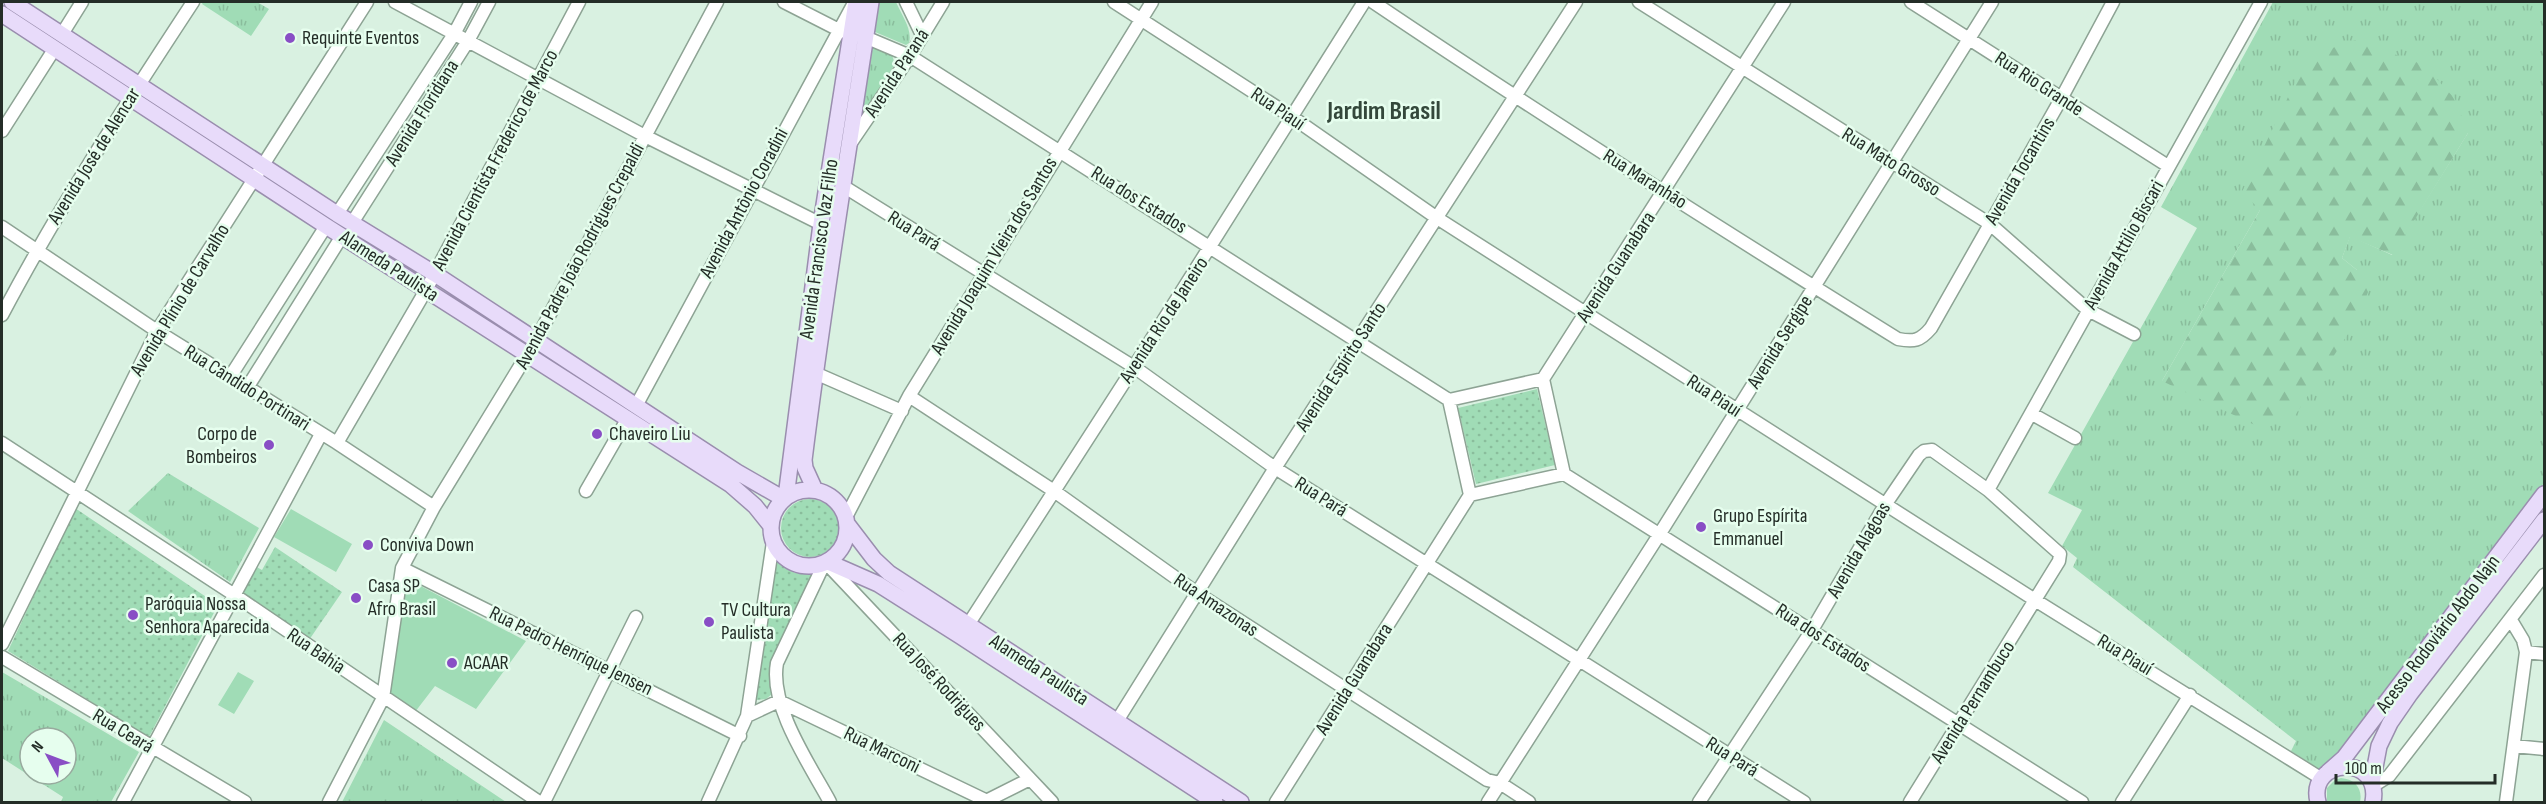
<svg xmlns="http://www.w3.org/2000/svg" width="2546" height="804" font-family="'Sofia Sans Condensed',sans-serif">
  <defs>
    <pattern id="grass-tufts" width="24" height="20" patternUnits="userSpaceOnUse" patternTransform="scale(1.5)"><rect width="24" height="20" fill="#a0dcb6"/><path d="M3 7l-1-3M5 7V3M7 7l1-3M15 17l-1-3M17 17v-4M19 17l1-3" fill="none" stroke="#8abd9c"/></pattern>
    <pattern id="forest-firs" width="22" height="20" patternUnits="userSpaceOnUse" patternTransform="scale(1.5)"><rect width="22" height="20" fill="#a0dcb6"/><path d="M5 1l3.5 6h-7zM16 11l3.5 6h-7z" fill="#8abd9c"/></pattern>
    <pattern id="park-dots" width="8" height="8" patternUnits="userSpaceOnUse" patternTransform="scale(1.5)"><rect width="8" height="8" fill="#a0dcb6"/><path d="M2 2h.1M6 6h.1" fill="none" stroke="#8abd9c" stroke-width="1.8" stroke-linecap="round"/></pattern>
  </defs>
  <rect width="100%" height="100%" fill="#d9f1e1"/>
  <path fill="url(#grass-tufts)" fill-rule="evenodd" d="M203 2H257L269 9 251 36 202 4Z
    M876 2H896C901 14 913 30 909 43L906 45 875 32 873 28Z
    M2273 2H2544V483L2329 769H2319L2291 751 2296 741 2073 567 2077 558 2062 546 2082 510 2048 493 2197 228 2161 207ZM2468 133 2392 255 2350 236 2342 258 2357 270 2162 381 2260 210Z
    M873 47 892 55 895 64 869 106 864 110 861 109 869 49Z
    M168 473 259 528 230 582 128 511Z
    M2 672 139 752 111 802H61L63 797 2 758ZM30 738H66V774H30Z
    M384 720 506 802H342Z"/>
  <path fill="url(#forest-firs)" d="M2356 40 2424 65 2455 99 2468 133 2393 255 2350 237 2342 258 2357 270 2368 292 2357 320 2294 417 2259 427 2162 381 2260 210 2242 192 2308 56Z"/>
  <path fill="url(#park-dots)" d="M1537 389 1555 465 1476 484 1458 408Z
    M781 528a29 29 0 1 1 58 0a29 29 0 1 1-58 0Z
    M75 508 218 605 149 737 8 651Z
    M275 547 342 592 309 640 239 593 253 565 262 570Z
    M777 561 795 573 816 574 772 694 766 699 756 700Z"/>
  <path fill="#a0dcb6" d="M291 509 352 544 336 572 274 537Z
    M411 581 526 641 476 709 435 686 415 712 392 697 390 689 406 584Z
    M238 672 254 681 234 714 218 705Z
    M2341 778C2355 779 2363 789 2360 802H2327V788L2335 780Z"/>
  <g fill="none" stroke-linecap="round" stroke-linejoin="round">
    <g stroke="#8da394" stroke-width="15">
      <path id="minor" d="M395 2 645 136 821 224
        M784 2 839 30 865 37 910 56 1449 400
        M906 2 922 35
        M1114 2 1292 117 1437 218 2035 600 2322 779
        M1373 2C1545 118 1721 229 1898 339 1914 342 1920 341 1931 328L2061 99 2113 2
        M1639 2 1990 224 2088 310 2134 334
        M1911 2 2168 166
        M62 34 82 2
        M2 131 55 48
        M850 144 910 56 943 2
        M843 186 1134 367 1275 468 1804 802
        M337 214 454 34 471 2
        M352 223 468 41 489 2
        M2 227 157 331 337 443 434 507
        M2 315C59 207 126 104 193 2
        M815 373 902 411
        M230 377 326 226
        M247 388 342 236
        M909 396 1054 491 1197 593 1487 780 1500 783 1529 802
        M1449 400 1543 379 1784 2
        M636 406 854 3
        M2032 414 2075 438
        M2 443 233 594 539 802
        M337 443 426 290 579 2
        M1564 474 2082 802
        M1988 490 2261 2
        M586 491 628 418
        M1470 495 1564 474 1543 379
        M846 517 909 396 1152 2
        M824 564 777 663C769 706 810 765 830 802
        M827 564 1052 802
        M402 568 740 736
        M964 631 1134 367 1364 2
        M2 644 157 331 367 2
        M2526 652 2544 654
        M2 657 245 802
        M779 701 985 800
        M747 716 779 701
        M1112 729 1275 468 1576 2
        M2514 746 2544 749
        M2373 786 2389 776 2544 575
        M123 802 321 434
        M329 802 383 698 402 568 434 507 536 340 717 2
        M544 802 636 617
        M708 802 747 716 773 542
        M984 802 1030 779
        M1276 802 1470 495 1449 400
        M1488 802 1659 535 1992 2
        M1699 802 1812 630 1885 505 1919 455 1924 451 1932 450 1988 490 2060 554 2059 561 1910 802
        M2122 802 2190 695
        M2506 802 2526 652 2523 640 2511 620"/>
    </g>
    <g stroke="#9a8eae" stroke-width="18">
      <path id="major" d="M12 2 337 214 435 274 737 472 784 499
        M2 14 326 226 731 485 755 506 771 526
        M771 528a38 38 0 1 1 76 0a38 38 0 1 1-76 0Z
        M815 490 805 468 804 460C823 306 848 154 871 2
        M786 497 821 224 856 2
        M848 525 874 559 889 573 1241 802
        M828 562 878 584 960 636 1215 802
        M2328 772 2344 758 2544 494
        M2372 783 2379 746 2390 723 2410 694 2544 520
        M2318 802C2307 758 2382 753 2373 802"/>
    </g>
    <use href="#minor" stroke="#fff" stroke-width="12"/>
    <use href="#major" stroke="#e8dbfa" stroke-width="15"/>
  </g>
  <g fill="#894ec5" stroke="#e6feee" stroke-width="2">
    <circle cx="290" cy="38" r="6"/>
    <circle cx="597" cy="434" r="6"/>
    <circle cx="269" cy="445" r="6"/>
    <circle cx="1701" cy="527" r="6"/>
    <circle cx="368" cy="545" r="6"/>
    <circle cx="356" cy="598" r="6"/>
    <circle cx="133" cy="615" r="6"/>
    <circle cx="709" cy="622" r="6"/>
    <circle cx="452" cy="663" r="6"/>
  </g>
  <g text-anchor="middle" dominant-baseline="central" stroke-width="5" stroke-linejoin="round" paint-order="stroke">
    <g font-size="20" fill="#242d27" stroke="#e6feee" text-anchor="start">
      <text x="302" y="38">Requinte Eventos</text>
      <text x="257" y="434" text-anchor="end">Corpo de<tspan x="257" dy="23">Bombeiros</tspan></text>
      <text x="609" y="434">Chaveiro Liu</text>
      <text x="1713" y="516">Grupo Espírita<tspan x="1713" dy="23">Emmanuel</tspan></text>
      <text x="380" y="545">Conviva Down</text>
      <text x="368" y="586">Casa SP<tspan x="368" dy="23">Afro Brasil</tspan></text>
      <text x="145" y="604">Paróquia Nossa<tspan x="145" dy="23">Senhora Aparecida</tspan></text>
      <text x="721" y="610">TV Cultura<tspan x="721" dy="23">Paulista</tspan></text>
      <text x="464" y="663">ACAAR</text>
    </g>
    <g font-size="20" fill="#242d27" stroke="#e6feee">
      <text transform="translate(897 73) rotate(-57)">Avenida Paraná</text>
      <text transform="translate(2039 84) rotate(33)">Rua Rio Grande</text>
      <text transform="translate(1278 109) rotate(34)">Rua Piauí</text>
      <text transform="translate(422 113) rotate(-58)">Avenida Floridiana</text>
      <text transform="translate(94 156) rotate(-58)">Avenida José de Alencar</text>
      <text transform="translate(495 160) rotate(-62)">Avenida Cientista Frederico de Marco</text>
      <text transform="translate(1891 162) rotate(32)">Rua Mato Grosso</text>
      <text transform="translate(2020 171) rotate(-60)">Avenida Tocantins</text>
      <text transform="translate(1645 179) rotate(32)">Rua Maranhão</text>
      <text transform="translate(1139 200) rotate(32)">Rua dos Estados</text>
      <text transform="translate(744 203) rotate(-62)">Avenida Antônio Coradini</text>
      <text transform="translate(914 231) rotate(32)">Rua Pará</text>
      <text transform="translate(2124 245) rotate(-61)">Avenida Attilio Biscari</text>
      <text transform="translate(819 249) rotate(-82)">Avenida Francisco Vaz Filho</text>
      <text transform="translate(580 256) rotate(-62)">Avenida Padre João Rodrigues Crepaldi</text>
      <text transform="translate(994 256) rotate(-59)">Avenida Joaquim Vieira dos Santos</text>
      <text transform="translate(389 266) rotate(33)">Alameda Paulista</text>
      <text transform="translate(1616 267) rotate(-57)">Avenida Guanabara</text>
      <text transform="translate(180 300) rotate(-59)">Avenida Plínio de Carvalho</text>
      <text transform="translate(1164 320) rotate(-57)">Avenida Rio de Janeiro</text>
      <text transform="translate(1780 342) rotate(-58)">Avenida Sergipe</text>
      <text transform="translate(1341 367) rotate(-57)">Avenida Espírito Santo</text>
      <text transform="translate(247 388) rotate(32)">Rua Cândido Portinari</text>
      <text transform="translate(1714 396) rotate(33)">Rua Piauí</text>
      <text transform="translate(1321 497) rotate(32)">Rua Pará</text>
      <text transform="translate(1859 550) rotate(-60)">Avenida Alagoas</text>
      <text transform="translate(1216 605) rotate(34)">Rua Amazonas</text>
      <text transform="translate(2438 634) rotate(-53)">Acesso Rodoviário Abdo Najn</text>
      <text transform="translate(1823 638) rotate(33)">Rua dos Estados</text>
      <text transform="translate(316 651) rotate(34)">Rua Bahia</text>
      <text transform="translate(571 651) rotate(26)">Rua Pedro Henrique Jensen</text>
      <text transform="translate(2125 655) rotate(31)">Rua Piauí</text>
      <text transform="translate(1039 670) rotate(33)">Alameda Paulista</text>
      <text transform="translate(1354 679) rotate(-58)">Avenida Guanabara</text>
      <text transform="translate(939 682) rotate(47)">Rua José Rodrigues</text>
      <text transform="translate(1973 702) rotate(-58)">Avenida Pernambuco</text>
      <text transform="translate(123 731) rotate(31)">Rua Ceará</text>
      <text transform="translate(882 750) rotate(26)">Rua Marconi</text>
      <text transform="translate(1732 757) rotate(32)">Rua Pará</text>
    </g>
    <g font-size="26" font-weight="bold" fill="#34483b" stroke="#e6feee">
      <text x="1384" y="111">Jardim Brasil</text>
    </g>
  </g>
  <rect width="2546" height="804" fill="none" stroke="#242d27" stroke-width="6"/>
  <g transform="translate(48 756) rotate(311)"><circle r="28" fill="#e6feee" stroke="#98aa9e" stroke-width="1.5"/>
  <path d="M0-4.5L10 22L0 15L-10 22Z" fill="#894ec5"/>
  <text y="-9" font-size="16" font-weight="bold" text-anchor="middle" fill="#242d27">N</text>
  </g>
  <path d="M2336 774v9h159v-9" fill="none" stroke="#242d27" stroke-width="3"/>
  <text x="2345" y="774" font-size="18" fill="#242d27" stroke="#e6feee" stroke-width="4.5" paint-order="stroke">100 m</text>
</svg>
